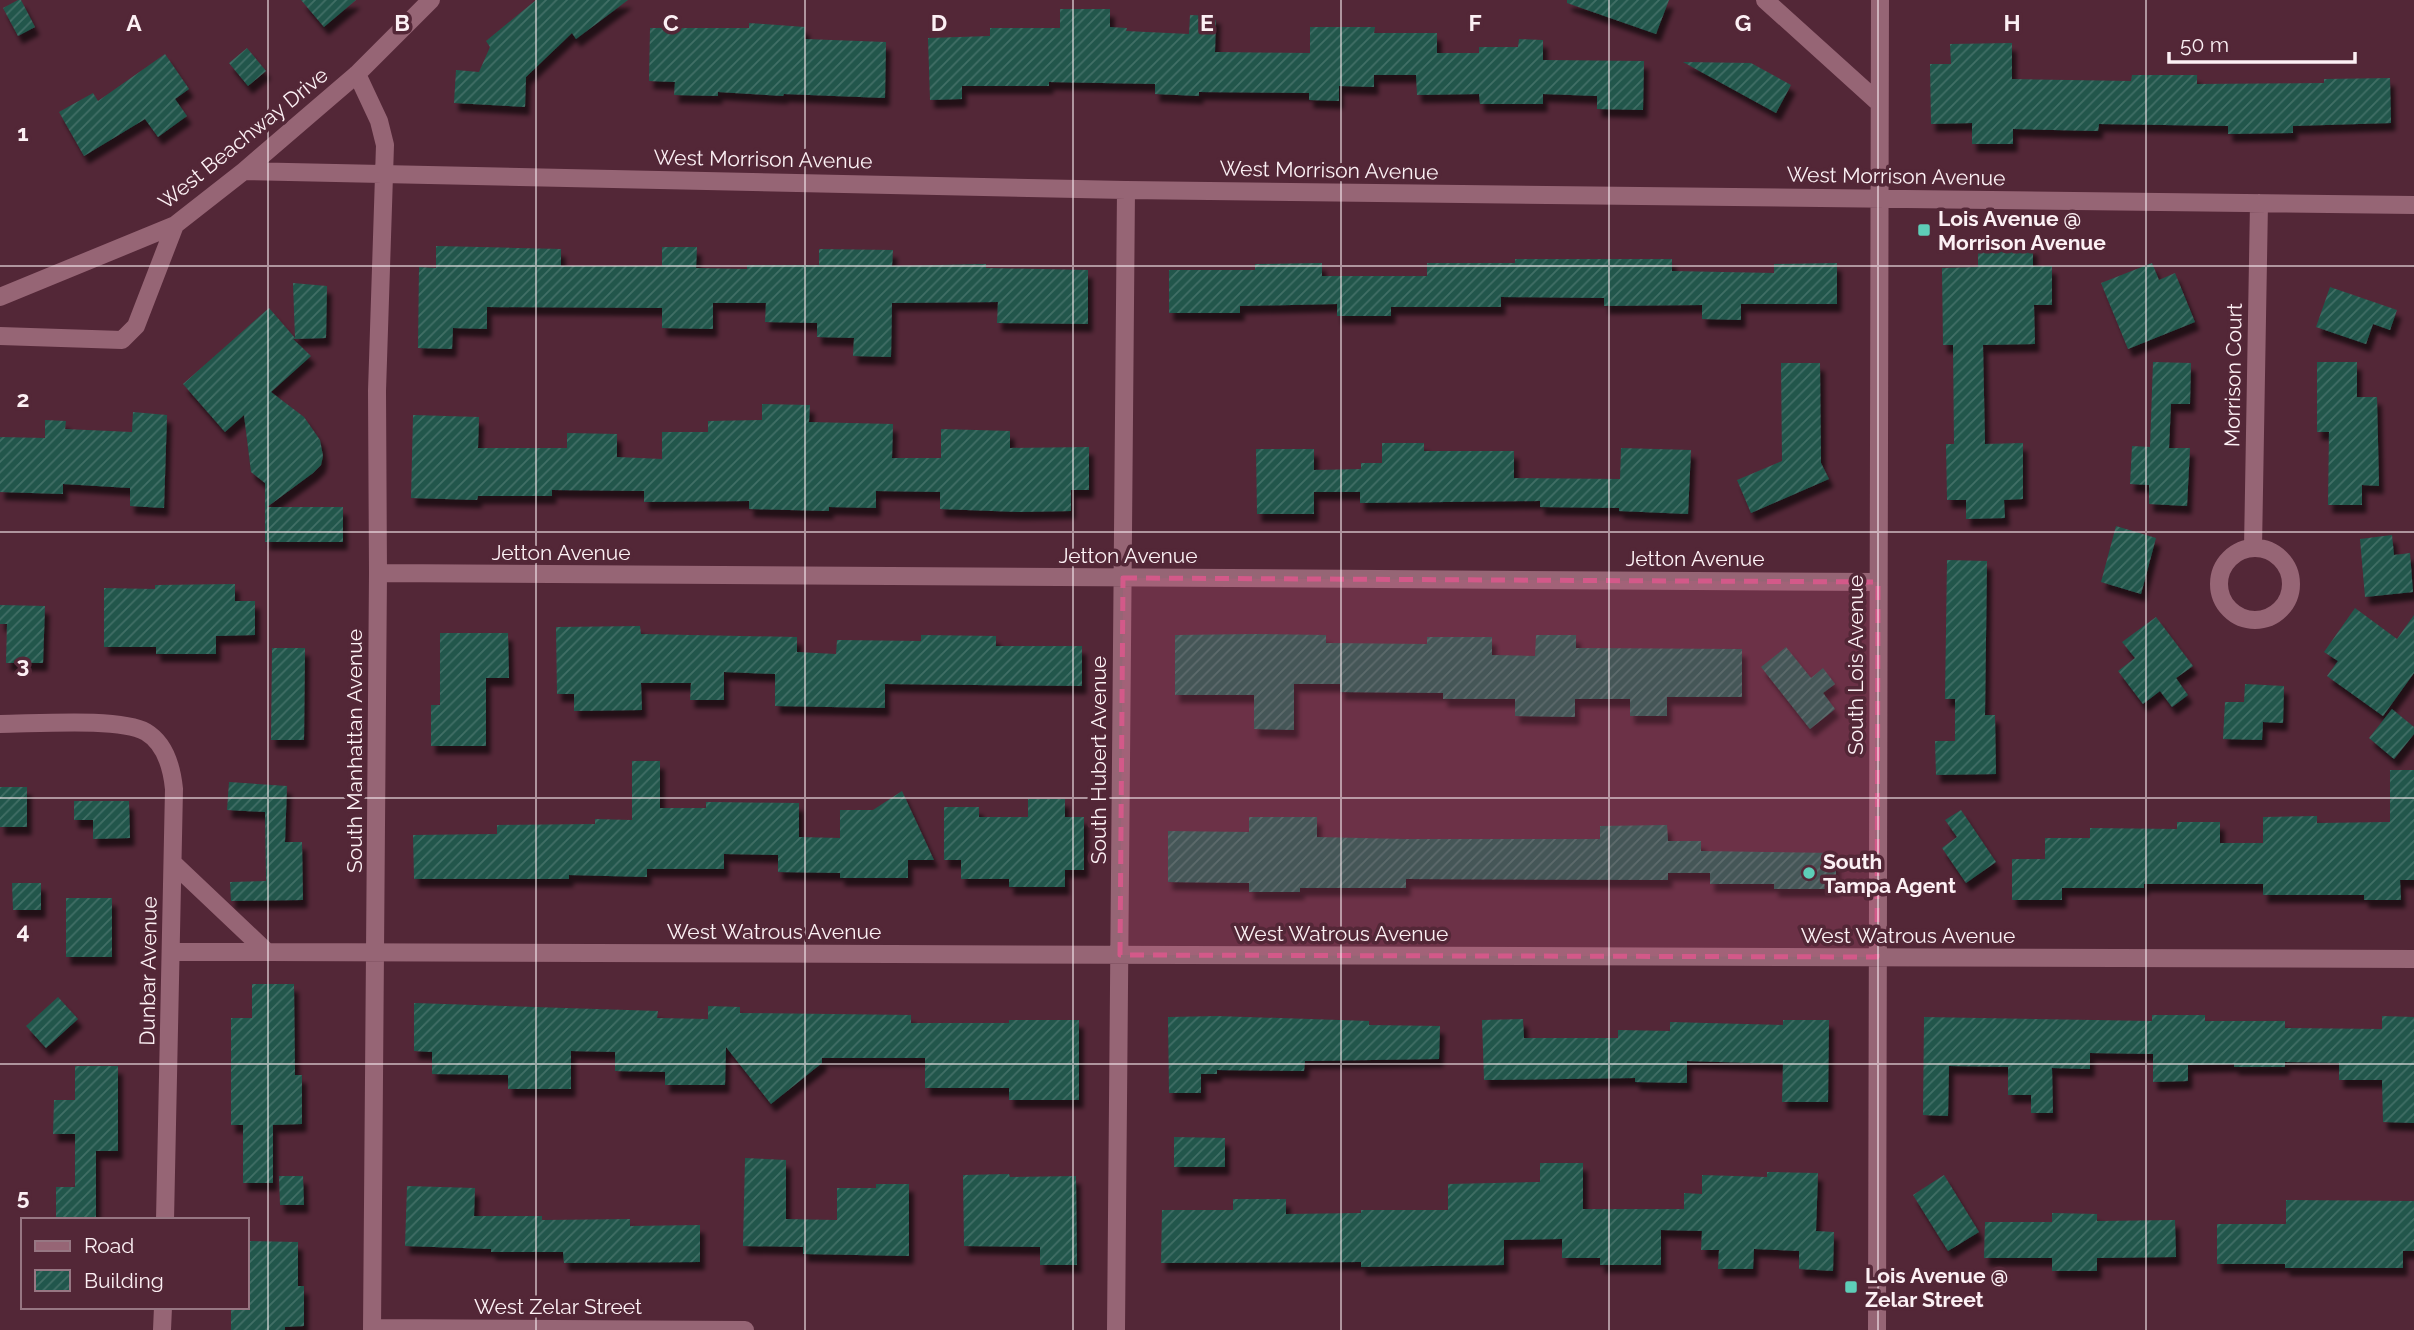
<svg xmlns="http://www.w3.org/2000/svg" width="2414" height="1330" font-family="Raleway,sans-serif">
  <defs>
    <pattern id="building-hatch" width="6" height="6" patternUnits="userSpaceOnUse" patternTransform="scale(1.75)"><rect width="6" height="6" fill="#21564c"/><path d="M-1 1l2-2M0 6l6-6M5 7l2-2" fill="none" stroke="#426f66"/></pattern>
    <filter id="shadow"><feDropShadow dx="4.5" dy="8" stdDeviation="2" flood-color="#0009"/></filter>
  </defs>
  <rect width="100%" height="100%" fill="#532737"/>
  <path fill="url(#building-hatch)" filter="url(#shadow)" d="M18 0H21L35 27 18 36 3 8Z
    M301 0H356L324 27Z
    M536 0H628L576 39 572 33 526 77 525 107 454 103 456 70 479 72 490 47 486 41Z
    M1567 0H1669L1656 34 1567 3Z
    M1060 9H1110V27L1127 28 1126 31 1189 34 1190 15 1216 16 1215 52 1310 53V27H1375L1374 33H1437V53H1479V47H1518L1519 39 1543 40V60L1644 61 1643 110 1597 109V96L1543 94V104H1480L1479 94 1417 95 1416 75H1374V87L1339 86V101L1309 100V93L1199 92V96L1155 94V84L1049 82V86H962V99L930 100 928 38 990 36V28H1060Z
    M749 23 805 27V39L886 42 885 98 784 94 783 96 718 92V96L674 95 675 82 649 81 650 28H749Z
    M2012 43V79L2131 81 2132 75H2197V84L2324 83V79L2390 78 2391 123 2293 126V133L2228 134V126L2099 124 2098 131 2013 129V144H1972V123L1931 124 1930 64H1951L1950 44Z
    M247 48 266 71 248 86 229 63Z
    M165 54 189 89 175 99 187 116 158 137 145 119 84 156 59 112 93 93 98 101Z
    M1683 62 1751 63 1791 85 1776 113Z
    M436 246 561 249V266H662V247H697L696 268 747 269V265H819V249L893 250 892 266 986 264V268L1088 270V324L997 323 998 302 892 303 891 357 853 356 854 338 817 337V323L765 322 766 303H713V329L662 328V308L487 307V329L453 328 452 349 418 348 419 267 436 268Z
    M1978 247H2033V266H2052V305H2034L2035 344 1983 345 1985 444 2023 443V499L2004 500 2005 518 1966 519V500H1947L1946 444H1954L1953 345H1943L1942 268 1978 267Z
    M1515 259H1672V271L1774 273V264L1837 263V304H1741V320L1702 319V305L1604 306V298L1501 297V307H1391V316H1337V304L1240 306V313H1169V270H1255V264L1322 263V276H1427V263H1515Z
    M2152 263 2159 280 2175 273 2195 322 2128 349 2101 283Z
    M293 283 327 286 326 338 293 339 311 356 271 392 304 417 320 440 323 456 321 465 313 473 267 507H343V542H265V483L251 472 244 415 225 432 183 384 269 308 295 338Z
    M2330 287 2397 310 2390 330 2373 324 2366 344 2316 327Z
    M2153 362 2191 363 2190 404H2171L2169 448H2190L2187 506 2149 504V485L2130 484 2132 446 2150 447Z
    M2317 362H2357V397H2377L2379 486 2362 485V505H2328L2329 432H2317Z
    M1781 363H1820L1821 463 1829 479 1751 513 1737 480 1782 461Z
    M762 404 810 405 809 422 893 424 892 458H941V429L1010 431V448L1089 447V490H1071V511L1019 512 940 509V492L876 491V508L829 507V511L749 509V501L644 502V491L552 490V496H478L477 500 411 498 413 415 479 417 478 448H567V433L617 434V457L662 459V432H708V421L762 420Z
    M133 412 167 415 164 508 130 506V488L63 484V494L0 492V437L45 438V420L66 421 65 429 132 432Z
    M1382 443H1424V451H1514V478L1620 479 1621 448 1691 450 1688 514 1619 511V508L1540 507V501L1360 503V492H1314V514H1257L1256 449H1314V470L1361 469V463H1382Z
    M2116 526 2156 538 2141 594 2101 582Z
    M2392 535 2394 555 2410 553 2413 592 2365 597 2360 539Z
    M1947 560 1987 561 1985 715H1995L1996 774 1936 775 1935 741H1955V699H1945Z
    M235 584V601H255V635L216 636V654H156V647H104V588L155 589V585Z
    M0 605 45 606 43 663H6L7 624H0Z
    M2355 608 2397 639 2414 615V673L2383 716 2327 676 2338 661 2324 652Z
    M2156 617 2193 666 2176 678 2188 695 2172 707 2160 691 2143 704 2118 671 2135 658 2122 642Z
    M640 626 641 634 797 637V652L836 654 837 640 921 641V635L996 636V646H1082V686L885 684V708L775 706V674L724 672V700H690L691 683H641L642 710 574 711V694H557L556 627Z
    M440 633H508L509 678H486V746H431V705H440Z
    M1255 634 1326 635V643L1427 644V637H1492V655L1535 656 1536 635H1576V648L1742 649V697H1667V716H1630V699H1575V717L1515 716V699H1443V693L1340 692V684H1294V730L1254 729V695H1175V635Z
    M1786 647 1811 678 1823 668 1835 684 1823 693 1835 709 1810 729 1761 667Z
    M272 648H305L304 740H271Z
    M2245 684 2284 686 2283 723 2263 722 2262 740 2223 739 2225 702H2244Z
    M2392 709 2414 727V734L2394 759 2369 738Z
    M632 761H660V808H706V802L799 803V837L840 838V810H873L902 791 934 860H908V878H840V873L778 872V855L724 854V869H647V877L569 875V879H414L413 835 497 834V825L595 824V819L632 820Z
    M2390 770H2414V880H2400L2401 900H2364V895H2263V884H2144V888H2062V900H2012V859H2045V838H2090V828L2177 829V822H2220V843H2263V817L2317 816V823L2390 822Z
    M229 782 287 786 285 842H302L303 900 231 901 230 882 266 881 265 812 227 810Z
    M0 787H27V827H0Z
    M1028 799H1065V817H1084V870H1065V887H1009V879H961V860H944V807H979V817H1028Z
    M74 801H129L130 838 93 839V820H74Z
    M1961 810 1996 862 1966 883 1942 848 1957 837 1945 820Z
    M1249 817H1317V837L1406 839H1600V826L1667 825 1668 841H1701V851L1836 853V889H1774V884H1710V873H1668V880L1406 879V888H1300V892H1249V883L1168 882V831L1249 832Z
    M12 883H41V910H13Z
    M66 898H112V957H66Z
    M252 984H294L295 1075H302V1124L273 1125V1183H243V1125H231V1018H252Z
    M58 997 78 1019 46 1048 26 1026Z
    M414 1003 658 1011 657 1018 708 1019V1006L740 1007V1013L911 1015V1023H1009V1020H1079V1100H1009V1088H925V1058H822V1063L771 1104 726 1047 725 1085H665V1072L615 1071V1052L571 1051V1089H508V1075L432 1074V1052L414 1051Z
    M2152 1015H2205V1021H2285V1028L2382 1029V1016L2414 1017V1123L2383 1122 2382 1080H2339V1063L2285 1062V1067H2234V1064L2188 1065V1081L2153 1082V1054L2090 1053V1069L2052 1068 2053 1113H2031V1095H2008V1067L1949 1066 1948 1116 1923 1115 1924 1017 2152 1021Z
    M1217 1016 1369 1021V1025L1440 1026 1439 1059 1305 1061 1304 1071 1217 1070V1074H1201V1093H1169L1168 1017Z
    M1523 1019 1524 1038H1618V1030L1670 1031V1022L1783 1025V1020H1829L1828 1102H1782L1783 1064 1687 1061V1083L1635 1082V1078L1484 1080 1482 1020Z
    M75 1066H118V1151H96V1220H56V1187H75V1134H53L54 1100H75Z
    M1174 1137 1225 1138V1167H1174Z
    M745 1158 786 1160V1219L837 1220V1188H876V1184H909V1256L803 1254V1247L743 1246Z
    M1540 1163H1583V1209H1684V1193L1702 1194V1175L1767 1177V1172L1818 1173 1816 1231 1834 1232 1833 1271 1799 1269V1251L1754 1249 1753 1269H1718L1719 1250H1701L1702 1231 1661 1230V1265H1600V1258H1562V1239L1504 1240V1265L1361 1267V1262L1161 1263 1162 1210H1233V1199H1286V1214L1361 1213V1210H1448V1184L1540 1182Z
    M1009 1174 1010 1177 1076 1176 1077 1265H1040V1247L964 1246 963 1175Z
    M1944 1175 1979 1232 1948 1251 1913 1195Z
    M279 1176H303L304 1205H280Z
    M407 1186 475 1188 474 1216H542V1220L630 1219V1226L700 1225V1262L564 1263 563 1252H491V1249L405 1246Z
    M2286 1200 2414 1201V1251H2403V1268H2285V1264H2217V1224H2286Z
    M2052 1213 2097 1214V1221L2175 1220 2176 1257 2097 1258V1271H2052V1258H1984L1985 1222H2052Z
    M247 1241 298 1242V1286H304V1326L285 1327V1330H231V1307H247Z"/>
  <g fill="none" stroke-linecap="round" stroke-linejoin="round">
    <path stroke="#966575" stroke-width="18" d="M1765 0 1879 103
      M357 74 379 121 385 145 377 391 378 573 372 1330
      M244 171 1126 190 2414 205
      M0 297 175 225 244 171 357 74 431 0
      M0 336 122 340 136 326 175 225
      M2253 548 2259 203
      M2219 584a36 36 0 1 1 72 0a36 36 0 1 1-72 0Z
      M378 573 1878 582
      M0 724C33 724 120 717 146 732 166 744 172 769 174 789L165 1220
      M173 863 267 952 2414 959
      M171 952H267
      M372 1328 745 1330
      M162 1330 163 1307
      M1116 1330 1126 190
      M1877 1330 1880 0"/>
  </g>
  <path fill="#d35989" fill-opacity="0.2" stroke="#d35989" stroke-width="5" stroke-dasharray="14 9" stroke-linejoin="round" d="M1123 578 1878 582 1877 957 1120 955Z"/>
  <path fill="none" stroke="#fcf0f4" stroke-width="2" stroke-opacity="0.55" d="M268 0V1330M536 0V1330M805 0V1330M1073 0V1330M1341 0V1330M1609 0V1330M1878 0V1330M2146 0V1330M0 266H2414M0 532H2414M0 798H2414M0 1064H2414"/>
  <g fill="#5eceb8" stroke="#532737" stroke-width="2.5">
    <rect x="1917" y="223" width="14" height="14" rx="3.5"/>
    <circle cx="1809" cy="873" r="7"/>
    <rect x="1844" y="1280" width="14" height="14" rx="3.5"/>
  </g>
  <g text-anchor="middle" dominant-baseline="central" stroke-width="7" stroke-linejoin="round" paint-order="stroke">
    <g font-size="21" fill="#fcf0f4" stroke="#532737">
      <text transform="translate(243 138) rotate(-39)">West Beachway Drive</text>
      <text transform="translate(763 159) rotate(1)">West Morrison Avenue</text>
      <text transform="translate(1329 170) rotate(1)">West Morrison Avenue</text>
      <text transform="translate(1896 176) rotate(1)">West Morrison Avenue</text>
      <text transform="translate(2233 375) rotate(-89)">Morrison Court</text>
      <text x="561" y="552">Jetton Avenue</text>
      <text x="1128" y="555">Jetton Avenue</text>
      <text x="1695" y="558">Jetton Avenue</text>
      <text transform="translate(1855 665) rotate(-90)">South Lois Avenue</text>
      <text transform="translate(354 751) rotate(-90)">South Manhattan Avenue</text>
      <text transform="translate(1098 760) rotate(-90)">South Hubert Avenue</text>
      <text x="774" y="931">West Watrous Avenue</text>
      <text x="1341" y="933">West Watrous Avenue</text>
      <text x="1908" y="935">West Watrous Avenue</text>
      <text transform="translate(148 971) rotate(-89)">Dunbar Avenue</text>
      <text x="558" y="1306">West Zelar Street</text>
    </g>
    <g font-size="21" font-weight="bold" fill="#fcf0f4" stroke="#532737" text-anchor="start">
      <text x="1938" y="218">Lois Avenue @<tspan x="1938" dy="24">Morrison Avenue</tspan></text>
      <text x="1823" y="861">South<tspan x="1823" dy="24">Tampa Agent</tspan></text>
      <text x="1865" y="1275">Lois Avenue @<tspan x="1865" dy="24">Zelar Street</tspan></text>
    </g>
  </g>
  <g font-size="23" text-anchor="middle" font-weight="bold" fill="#fcf0f4" stroke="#532737" stroke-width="7" stroke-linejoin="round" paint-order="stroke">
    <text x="134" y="31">A</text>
    <text x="402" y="31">B</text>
    <text x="671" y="31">C</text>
    <text x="939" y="31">D</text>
    <text x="1207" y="31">E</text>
    <text x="1475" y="31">F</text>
    <text x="1743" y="31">G</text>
    <text x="2012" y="31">H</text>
    <text x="23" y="141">1</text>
    <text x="23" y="407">2</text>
    <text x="23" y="673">3</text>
    <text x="23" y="939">4</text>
    <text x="23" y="1205">5</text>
  </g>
  <rect x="21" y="1218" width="228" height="91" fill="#532737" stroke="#977783" stroke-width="2"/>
  <rect x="35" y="1241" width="35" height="10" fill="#966575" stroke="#977783" stroke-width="2"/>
  <text x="84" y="1253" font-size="21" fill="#fcf0f4">Road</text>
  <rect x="35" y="1270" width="35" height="21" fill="url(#building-hatch)" stroke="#977783" stroke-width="2"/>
  <text x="84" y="1288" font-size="21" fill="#fcf0f4">Building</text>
  <path d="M2169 52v10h186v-10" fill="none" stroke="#fcf0f4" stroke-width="3.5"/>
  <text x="2180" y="52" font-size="21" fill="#fcf0f4" stroke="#532737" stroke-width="5" paint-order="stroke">50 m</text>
</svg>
